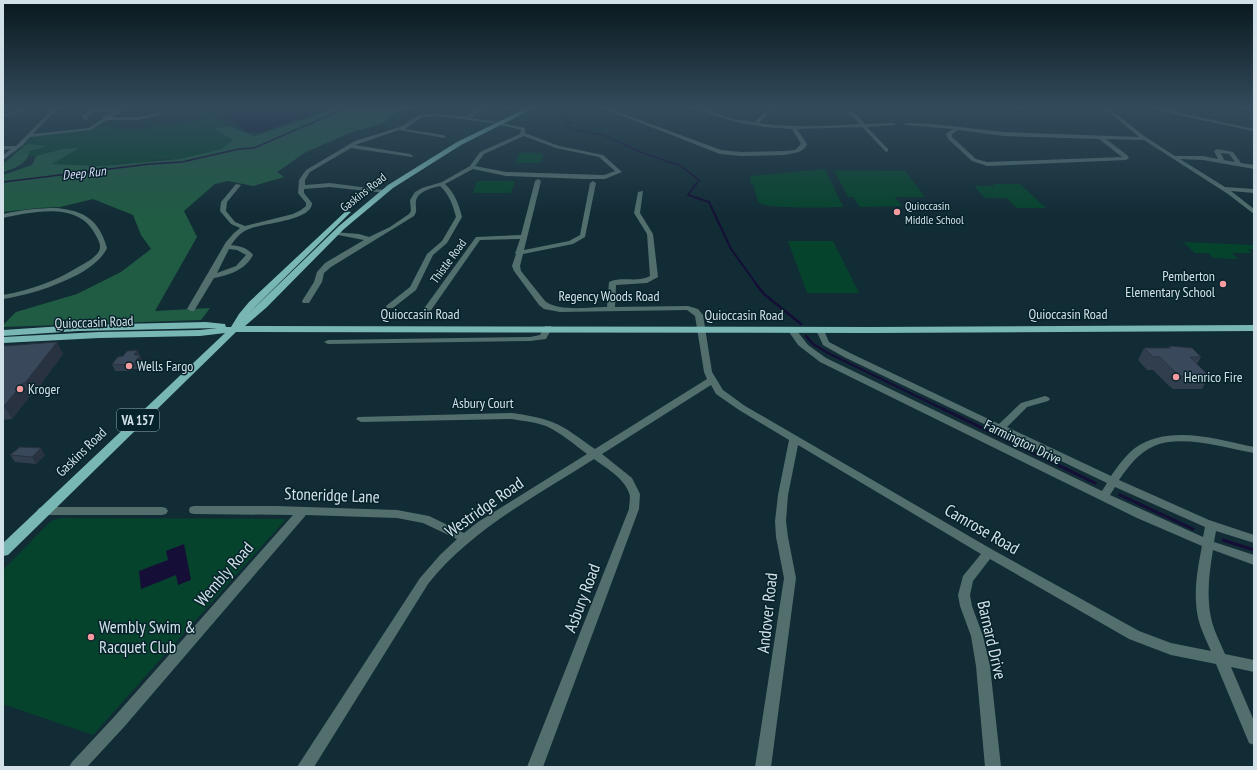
<svg xmlns="http://www.w3.org/2000/svg" width="1257" height="770" font-family="'PT Sans Narrow',sans-serif">
  <rect width="100%" height="100%" fill="#112c35"/>
  <path fill="#06432d" d="M211 118 230 123 227 129 248 138 223 150 178 160 158 159 145 164 122 163 105 166 55 164 32 156 14 154 32 138 38 135 108 126 124 130H133Z
    M519 153H543L541 163H516Z
    M825 169 843 207C827 207 766 210 758 202L753 184H750L751 176Z
    M834 170 905 171 925 197H895L902 206 860 207 853 197H848Z
    M477 181H515L511 193H473Z
    M993 184H1020L1046 208H1017L1006 198H985L974 186H994Z
    M788 241H833L859 293H807Z
    M1183 242 1254 245V249H1247L1253 253H1231L1238 259 1214 258 1208 253H1195Z
    M61 518 286 519 93 735 3 704V570L48 524 53 520Z"/>
  <path fill="#205b43" d="M338 108H415L397 112 383 123 352 132 306 152 277 172 284 177 253 186 228 181 215 184 184 211 197 237 155 311 210 308 201 320 3 327V325L16 312 77 294 121 272 151 249 141 235 133 215 93 199 60 207 38 208 3 212V175L32 165 36 156 63 149 79 148 52 164 102 166 180 159 222 149 233 140 214 129 230 126 254 136Z
    M27 144 47 146 29 151C29 163 14 169 3 172V164Z"/>
  <path fill="#150e36" d="M199 108H329L260 132C244 134 242 125 230 118 221 113 209 111 199 108Z
    M184 544 191 580 178 585 176 575 141 589 139 571 168 560 166 551Z"/>
  <g fill="none" stroke-linecap="round" stroke-linejoin="round">
    <path stroke="#150e36" stroke-width="1.5" d="M551 108 571 121 566 126 584 132 603 135 643 153 681 166 699 180 695 186
      M3 182 150 164 182 162 239 149 254 148 346 108"/>
    <path stroke="#150e36" stroke-width="2" d="M695 185 688 195 709 202 731 249 757 285"/>
    <path stroke="#150e36" stroke-width="2.5" d="M756 284 764 294 801 324
      M806 336 813 344 828 353 945 410"/>
    <path stroke="#150e36" stroke-width="3" d="M943 409 1095 483
      M1120 495 1193 529
      M1223 540 1254 550"/>
    <path fill="#526f6e" fill-rule="evenodd" d="M54 108H58L33 134 89 128 102 119V117L117 111H95L87 116 88 120H84L82 115 94 109 127 108 112 117H139L160 113 162 114 139 120H107L90 130 30 137 23 145 3 160V155L11 149 3 150V146H16Z
      M481 108H486L471 118 492 121 525 128V133L559 146 603 155 622 172 605 179H585L506 176 473 169 445 184C455 193 459 205 462 217L447 243 433 255 416 290 393 308H387L386 306 410 287 427 254 442 241 456 217C453 205 449 194 440 186 432 188 418 191 416 201 415 207 418 210 414 216L331 267 324 273 322 282 309 303H303L302 301 314 282 317 272 325 263 364 240 333 234V232L359 234 369 237 390 227 409 214 411 211 410 200 415 192 422 188 442 182 470 166 480 152 520 134 521 130 492 123 437 116 422 117 405 129 443 135 445 136V138L399 130 355 145 410 154 413 156 412 157 351 148 310 172 305 180V185L330 183 384 190 386 191V193L330 187 304 189V193L312 203C312 221 262 223 249 229 241 232 236 238 231 245 240 246 248 248 253 255 245 270 230 275 214 278L194 311H191L187 309 226 242 234 233 240 228 231 224 220 211 221 202 236 184 241 185 227 202 226 211 235 222 245 226 293 214 301 210 306 206V203L298 193 299 180 306 170 355 141 400 127 419 115 437 114 465 117ZM524 136 556 148 599 157 615 171 604 175 506 172 475 166 484 154ZM229 249 237 250 246 255 236 266 217 273Z
      M602 108H608L721 150 741 152 784 151 795 150 801 144 792 129 765 127 740 123 692 108H698L734 119 754 122 769 108H773L759 123C792 128 826 126 860 124L852 116 844 112 846 110 856 114 865 124 894 123 896 124 894 125 867 127 888 149V151L886 152 862 127 797 129 807 144 805 148 799 152 784 155 741 156 720 154Z
      M1104 108H1109L1144 136 1175 156H1203L1218 159 1214 151 1217 149 1233 152 1241 163 1254 165V169L1203 160 1180 159 1225 187 1254 189V193L1231 191 1254 209V214L1228 194 1144 140 1106 139 1127 155 1129 158 1126 160 987 166 972 161 948 139 946 134 953 129 906 125 904 124 906 123 933 124 1004 132 1139 137ZM958 130 1004 136 1099 139 1122 157 987 162 976 159 952 137V134ZM1221 153 1229 154 1235 162 1224 160Z
      M1152 108H1159L1254 129V131L1177 115Z
      M1245 108H1254V110L1245 109Z
      M20 110 22 112 3 117V115Z
      M538 179 541 181 524 250 569 241 580 235 590 183 593 181 596 183 585 237 573 244 523 254 520 266 521 271 545 301C558 312 590 307 607 307L609 282C622 276 638 283 650 276L647 234 634 213 638 192 643 191 640 213 653 234 658 277 647 283 616 285 615 307 688 306 698 309 703 315 712 372 723 390 745 406 993 550 1139 631 1171 643 1211 651C1207 642 1203 634 1200 625 1192 600 1197 571 1202 546L1137 518 820 362 798 345 787 329 788 327H794L808 345 826 358 1102 491 1107 483 844 357 823 345 816 330 817 328H823L829 342 850 353 999 424 1021 403 1045 396 1048 397 1050 399 1048 401 1027 407 1007 427 1111 476C1118 466 1125 456 1135 448 1168 424 1217 439 1254 447V453C1226 448 1181 434 1154 446 1138 453 1128 467 1119 480L1209 520 1254 535V543L1216 531 1214 542 1254 555V565L1213 550C1209 574 1206 598 1212 622 1215 633 1221 644 1225 654L1254 660V672L1231 667 1254 721V745L1249 743 1216 664 1171 655 1129 639 990 559 973 581 970 595 972 606 983 636 990 666 1001 767H985L976 666 971 636 960 606 958 595 963 576 981 554 798 445 788 495 786 521 788 537 796 578 771 767H755L784 578 776 537 775 521 778 495 789 440 739 410 716 394 711 385 602 454 632 478 640 494 639 509 543 767H527L629 509C629 504 631 497 629 493 624 478 606 468 594 459 536 496 472 529 428 584L314 767H297L420 578 440 555 457 539 423 523 397 518 306 515 124 727 87 767H69L72 762 114 717 293 515 194 514 190 513 189 510 190 507 194 506H276L397 510 429 516 464 533 478 522 587 454C574 444 561 433 546 426 535 422 523 421 512 419L361 422 356 419 358 417 512 413C526 415 539 417 552 422 568 428 581 440 595 449L707 379 704 372 695 316 687 310 560 312 544 309 539 305 514 271 512 266 516 254 515 253 516 251 520 239 480 240 427 316H421L420 314 476 237 521 235 535 181ZM1115 487 1205 527 1203 537 1110 495Z
      M57 208C85 211 99 220 107 248 95 276 31 295 3 299V295C31 290 56 281 80 266 87 262 95 258 99 251 102 246 98 239 95 234 78 201 32 212 3 218V214C21 210 38 208 57 208Z
      M545 326H551L552 328 546 339 530 341 328 344 324 342 328 340 530 337 540 335Z
      M43 507H162L166 508 168 511 166 514 162 515H43L39 514 37 511 39 508Z"/>
    <path fill="#79b7b5" fill-rule="evenodd" d="M527 108H534L461 145 393 188 344 229 267 307 245 326 871 327 1254 325V331L871 333 236 332 8 555 3 556V543L225 333 200 336 99 338 3 343V337L99 332 200 330 217 328 78 331 3 336V330L78 325 206 322 225 324 226 327H231L239 314 249 302 346 211 351 212 245 317 339 226 388 185 457 142Z"/>
  </g>
  <path fill="#313e4e" d="M57 342 63 354 33 395 30 396 12 419 3 420V346Z
    M1169 346 1201 357 1197 364 1209 376 1202 389H1173L1168 385 1153 370H1147L1138 360 1144 348H1169Z
    M137 350 143 361 138 369H132L131 371H115L112 364 123 356Z
    M10 455H45L36 464 15 462Z"/>
  <path fill="#283240" d="M57 342 63 354 33 395 25 383Z
    M137 350 143 361 138 369 135 363 134 355Z
    M129 363 132 369 131 371 127 365Z
    M23 383 30 396 12 419 4 406Z
    M41 448 45 455 36 464 32 457Z"/>
  <path fill="#39485b" stroke="#283240" d="M57 342 25 383H23L4 406H3V346Z
    M1169 346 1192 348 1201 357H1190L1209 376H1180L1175 372 1160 357H1153L1144 348H1171Z
    M137 350 134 355H140L135 363H129L127 365 112 364 118 357 123 356 127 351Z
    M20 447 41 448 32 457 10 455Z"/>
  <linearGradient id="sky" x2="0" y2="1"><stop stop-color="#09181d"/><stop offset="0.5" stop-color="#324b5c"/><stop offset="1" stop-color="#324b5c" stop-opacity="0"/></linearGradient>
  <rect width="1257" height="216" fill="url(#sky)"/>
  <g fill="#f59b9e" stroke="#06222b" stroke-width="1.5">
    <circle cx="897" cy="212" r="4"/>
    <circle cx="1223" cy="284" r="4"/>
    <circle cx="129" cy="366" r="4"/>
    <circle cx="1176" cy="377" r="4"/>
    <circle cx="20" cy="389" r="4"/>
    <circle cx="91" cy="637" r="4"/>
  </g>
  <g text-anchor="middle" dominant-baseline="central" stroke-width="3" stroke-linejoin="round" paint-order="stroke">
    <g font-size="12" fill="#d2e1e7" stroke="#06222b">
      <text transform="translate(363 192) rotate(-38)">Gaskins Road</text>
      <text transform="translate(448 261) rotate(-54)">Thistle Road</text>
    </g>
    <g font-size="12" fill="#d2e1e7" stroke="#06222b" text-anchor="start">
      <text x="905" y="205">Quioccasin<tspan x="905" dy="14">Middle School</tspan></text>
    </g>
    <g font-size="13" font-style="italic" fill="#ddddfc" stroke="#06222b">
      <text transform="translate(84 173) rotate(-6)">Deep Run</text>
    </g>
    <rect fill="#06222b" stroke="#95a8af" stroke-width="1" x="117" y="409" width="42" height="22" rx="3"/>
    <g font-size="13" font-weight="bold" fill="#d2e1e7">
      <text x="138" y="420">VA 157</text>
    </g>
    <g font-size="14" fill="#d2e1e7" stroke="#06222b" text-anchor="start">
      <text x="1215" y="276" text-anchor="end">Pemberton<tspan x="1215" dy="16">Elementary School</tspan></text>
      <text x="137" y="366">Wells Fargo</text>
      <text x="1184" y="377">Henrico Fire</text>
      <text x="28" y="389">Kroger</text>
    </g>
    <g font-size="14" fill="#d2e1e7" stroke="#06222b">
      <text x="609" y="296">Regency Woods Road</text>
      <text x="420" y="314">Quioccasin Road</text>
      <text x="1068" y="314">Quioccasin Road</text>
      <text x="744" y="315">Quioccasin Road</text>
      <text transform="translate(94 322) rotate(-2)">Quioccasin Road</text>
      <text x="483" y="403">Asbury Court</text>
      <text transform="translate(1023 442) rotate(26)">Farmington Drive</text>
      <text transform="translate(81 452) rotate(-44)">Gaskins Road</text>
    </g>
    <g font-size="17" fill="#d2e1e7" stroke="#06222b">
      <text transform="translate(332 495) rotate(2)">Stoneridge Lane</text>
      <text transform="translate(484 507) rotate(-35)">Westridge Road</text>
      <text transform="translate(982 529) rotate(30)">Camrose Road</text>
      <text transform="translate(224 574) rotate(-49)">Wembly Road</text>
      <text transform="translate(582 598) rotate(-69)">Asbury Road</text>
      <text transform="translate(767 613) rotate(-84)">Andover Road</text>
      <text transform="translate(992 640) rotate(77)">Barnard Drive</text>
    </g>
    <g font-size="17" fill="#d2e1e7" stroke="#06222b" text-anchor="start">
      <text x="99" y="627">Wembly Swim &amp;<tspan x="99" dy="20">Racquet Club</tspan></text>
    </g>
  </g>
  <rect width="1257" height="770" fill="none" stroke="#d2e1e7" stroke-width="8"/>
</svg>
